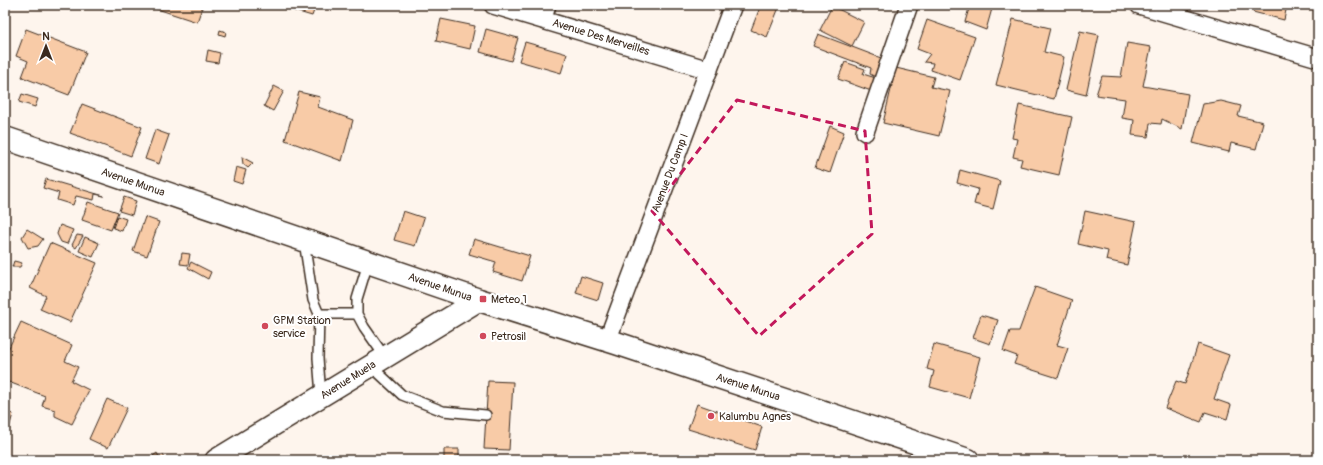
<svg xmlns="http://www.w3.org/2000/svg" width="1323" height="465" font-family="Pangolin,sans-serif">
  <rect width="100%" height="100%" fill="#fef5ed"/>
  <filter id="ink" filterUnits="userSpaceOnUse"><feTurbulence type="fractalNoise" baseFrequency=".025" numOctaves="2"/><feDisplacementMap in="SourceGraphic" scale="8" xChannelSelector="R" yChannelSelector="G"/><feConvolveMatrix kernelMatrix="1 2 1 2 8 2 1 2 1" color-interpolation-filters="sRGB"/></filter>
  <g filter="url(#ink)">
    <path fill="#f8cba7" stroke="#3b2a1e" d="M152 5H203L197 22 151 7Z
      M275 5H316L312 16Z
      M761 5H780L767 37 751 30Z
      M970 5H993L986 30 965 22Z
      M1254 5H1287L1284 20 1253 12Z
      M832 6 864 22 852 46 820 30Z
      M441 19 475 26 470 49 436 41Z
      M1013 19 1050 28 1044 52 1064 57 1054 99 996 85Z
      M927 20 975 37 960 80 931 70 933 63 924 62 930 54 917 49Z
      M26 29 86 52 69 95 22 77 28 61 16 56Z
      M486 29 518 38 511 61 480 52Z
      M220 30 226 32 225 36 219 34Z
      M1080 31 1099 35 1086 95 1066 90Z
      M818 34 881 58 879 79 870 74 871 68 813 46Z
      M525 42 567 54 561 73 519 61Z
      M1127 43 1151 47 1143 86 1188 94 1182 129 1162 119 1161 124 1150 123 1148 137 1132 135 1134 120 1122 118 1125 99 1096 95 1102 76 1121 77Z
      M208 50 220 53 218 63 206 61Z
      M845 62 865 69 863 74 879 79 874 92 838 79Z
      M896 68 934 77 931 87 950 91 939 136 883 123Z
      M274 86 284 91 273 111 264 106Z
      M299 92 320 97 318 107 353 120 342 161 285 140Z
      M22 94 38 99 35 107 19 102Z
      M1221 101 1241 106 1238 116 1263 122 1256 149 1231 143 1229 152 1193 143 1203 104Z
      M82 104 142 127 131 156 70 133Z
      M1019 105 1072 117 1059 175 1020 166 1022 159 1013 157 1017 139 1012 138Z
      M830 126 844 132 830 173 815 168Z
      M155 130 169 135 159 164 145 159Z
      M242 157 253 163 248 168 243 164Z
      M236 167 246 170 242 184 233 181Z
      M960 170 1000 181 993 209 974 204 978 189 957 183Z
      M46 179 104 196 95 194 94 200 76 196 73 205 57 200 59 193 43 188Z
      M124 197 136 201 132 215 119 211Z
      M88 202 118 212 111 230 82 220Z
      M403 211 424 218 415 246 394 240Z
      M1085 211 1136 222 1127 265 1106 260 1108 251 1078 244Z
      M117 216 126 219 122 231 113 228Z
      M145 217 159 222 147 256 133 251Z
      M60 225 73 230 67 244 61 242 57 234Z
      M27 229 43 239 38 246 28 248 22 237Z
      M77 235 83 236 76 248 72 245Z
      M85 237 99 243 93 257 79 251Z
      M474 239 530 256 522 281 493 272 496 262 469 254Z
      M50 243 97 263 70 322 40 309 46 296 30 288Z
      M182 253 190 254 188 265 180 264Z
      M14 261 22 263 20 267H12Z
      M191 262 211 272 208 279 188 268Z
      M581 276 603 283 598 300 576 293Z
      M1035 287 1072 300 1057 345 1068 348 1058 378 1014 364 1017 356 1003 351 1010 331H1019Z
      M981 315 998 320 990 344 973 338Z
      M21 322 72 345 65 361 78 367 71 381 89 390 72 424 55 416V410L42 406 45 396 6 381 5 356Z
      M934 344 980 357 969 398 930 387 934 371 927 369Z
      M1198 344 1229 355 1214 399 1231 405 1227 419 1205 412 1201 422 1165 408 1176 381 1185 384Z
      M488 381 513 382 509 450 484 449Z
      M107 399 127 408 108 448 89 439Z
      M697 404 762 427 755 450 688 429Z
      M5 412 13 414 7 435 5 434Z
      M444 449H459V460H444Z
      M157 453 159 457 163 455 165 458 163 460H156L153 456Z"/>
    <g fill="none" stroke-linecap="round" stroke-linejoin="round">
      <g stroke="#3b2a1e" stroke-width="12">
        <path id="service" d="M304 241 313 300 319 314H357V299L368 263
          M319 314 318 358 321 395
          M357 314 364 327 385 357
          M371 366 402 395 443 411 486 415"/>
      </g>
      <g stroke="#3b2a1e" stroke-width="20">
        <path id="minor" d="M493 5 709 70
          M1139 5 1318 58
          M543 19 547 5
          M865 132 909 5
          M607 341 733 5"/>
      </g>
      <g stroke="#3b2a1e" stroke-width="24">
        <path id="tertiary" d="M216 460 479 300"/>
      </g>
      <g stroke="#3b2a1e" stroke-width="25">
        <path id="secondary" d="M5 138 479 300 616 343 968 460"/>
      </g>
      <use href="#service" stroke="#fff" stroke-width="9"/>
      <use href="#minor" stroke="#fff" stroke-width="17"/>
      <use href="#tertiary" stroke="#fff" stroke-width="21"/>
      <use href="#secondary" stroke="#fff" stroke-width="22"/>
    </g>
  </g>
  <path fill="none" stroke="#c2185b" stroke-width="3" stroke-dasharray="8 5" stroke-linejoin="round" d="M737 100 865 131 872 234 759 336 652 211Z"/>
  <g fill="#d1495b" stroke="#fff" stroke-width="1.5">
    <rect x="479" y="295" width="8" height="8" rx="2"/>
    <circle cx="265" cy="326" r="4"/>
    <circle cx="483" cy="336" r="4"/>
    <circle cx="711" cy="416" r="4"/>
  </g>
  <g text-anchor="middle" dominant-baseline="central" stroke-width="4" stroke-linejoin="round" paint-order="stroke">
    <g font-size="11" fill="#3b2a1e" stroke="#fff">
      <text transform="translate(601 37) rotate(17)">Avenue Des Merveilles</text>
      <text transform="translate(670 173) rotate(-69)">Avenue Du Camp I</text>
      <text transform="translate(133 182) rotate(19)">Avenue Munua</text>
      <text transform="translate(440 287) rotate(19)">Avenue Munua</text>
      <text transform="translate(348 380) rotate(-32)">Avenue Muela</text>
      <text transform="translate(748 387) rotate(18)">Avenue Munua</text>
    </g>
    <g font-size="11" fill="#3b2a1e" stroke="#fff" text-anchor="start">
      <text x="491" y="299">Meteo 1</text>
      <text x="273" y="320">GPM Station<tspan x="273" dy="13">service</tspan></text>
      <text x="491" y="336">Petrosil</text>
      <text x="719" y="416">Kalumbu Agnes</text>
    </g>
  </g>
  <rect width="1323" height="465" fill="none" stroke="#fff" stroke-width="20"/>
  <rect x="10" y="10" width="1303" height="445" fill="none" stroke="#3b2a1e" stroke-width="1.5" filter="url(#ink)"/>
  <g transform="translate(46 46)" stroke="#ffffff" stroke-width="3" paint-order="stroke">
  <path d="M0-3L7 15L0 10L-7 15Z" fill="#3b2a1e"/>
  <text y="-6" font-size="11" font-weight="bold" text-anchor="middle" fill="#3b2a1e">N</text>
  </g>
</svg>
